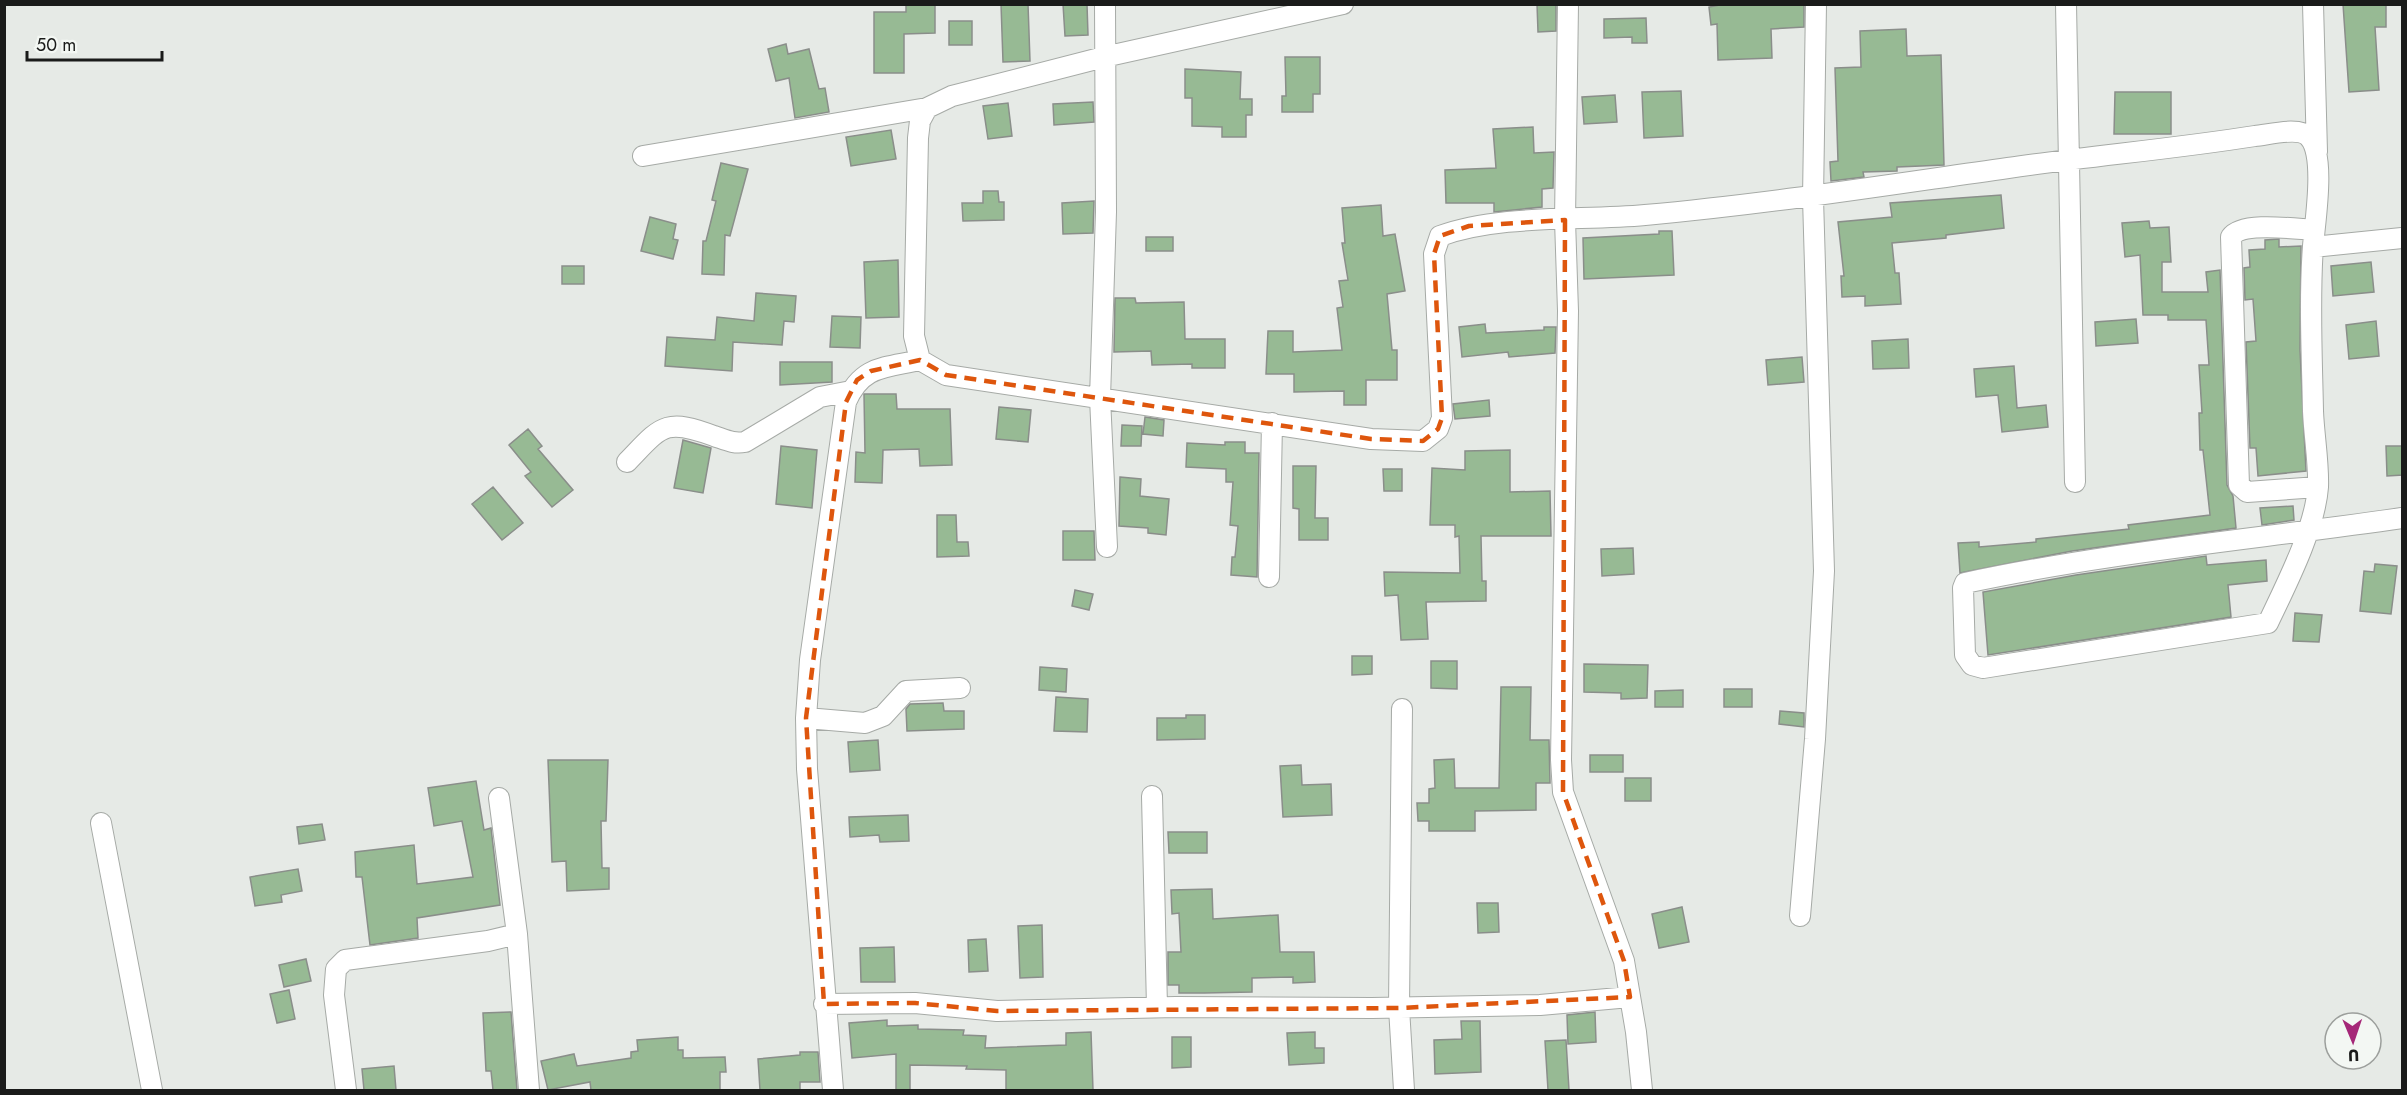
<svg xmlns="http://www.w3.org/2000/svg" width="2407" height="1095" font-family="Jost,sans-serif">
  <rect width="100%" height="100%" fill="#e6eae6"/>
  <path fill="#97ba94" stroke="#8a8e8a" stroke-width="1.5" d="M906 4H935V33L904 34V73H874V12H906Z
    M1001 4H1028L1030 61 1003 62Z
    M1063 4H1087L1088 35 1065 36Z
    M1537 4H1556V31L1538 32Z
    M1725 4H1804V27L1771 29 1772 58 1718 60 1717 24 1711 25 1709 7Z
    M2343 4H2386V27H2375L2379 90 2349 92Z
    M1646 18 1647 43H1632V37L1604 38V19Z
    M949 21H972V45H949Z
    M1906 29 1907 56 1941 55 1944 165 1897 167V171L1863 172 1864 177 1831 181 1830 162 1838 161 1835 68 1861 67 1860 31Z
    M786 44 788 54 809 49 819 89 825 88 829 112 795 118 789 78 776 81 768 49Z
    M1285 57H1320V94H1313V112H1282V96H1286Z
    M1185 69 1241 72 1240 99H1252V115H1246V137H1222V127L1192 126V98H1185Z
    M1681 91 1683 136 1644 138 1642 92Z
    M2115 92H2171V134H2114Z
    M1615 95 1617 122 1584 124 1582 97Z
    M1093 102 1094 122 1054 125 1053 104Z
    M1008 103 1012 136 988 139 983 106Z
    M1533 127 1534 153 1554 152 1553 188 1542 189V207L1494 212V203H1446L1445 170 1496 168 1493 129Z
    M891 130 896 159 851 166 846 137Z
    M721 163 748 169 730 236 725 235 724 275 702 274 703 241H706L716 201 712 200Z
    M983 191H998L999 202H1004V220L963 221 962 203H983Z
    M2001 195 2004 228 1946 235V238L1892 243 1895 273H1899L1901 304 1865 306V296L1842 297 1841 276H1844L1838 222 1892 217 1890 203Z
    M1094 201 1093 233 1063 234 1062 203Z
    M1381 205 1383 236 1395 234 1405 291 1387 294 1392 350H1397V380H1366V405H1344V391L1294 392V374H1266L1268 331H1293V352L1342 350 1337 308 1343 307 1339 281 1348 280 1342 243H1345L1342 208Z
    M650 217 676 224 673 239 678 240 673 259 641 251Z
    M2149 221 2150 228 2169 227 2171 262H2162V292H2208L2206 272 2220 270 2227 485 2233 496 2236 528 2072 551 1960 573 1958 543 1979 542V547L2036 542V539L2129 529 2128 525 2210 515 2203 450H2200L2199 413H2202L2199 365H2209L2206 320H2168V315H2143L2140 255 2125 257 2122 223Z
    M1659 231H1672L1674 275 1584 279 1583 238 1659 234Z
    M1146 237H1173V251H1146Z
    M2279 239V247L2301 246 2300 350 2306 471 2258 476 2256 448H2250L2246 342 2256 341 2253 299 2245 300 2244 268 2250 267 2249 250 2265 249V240Z
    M898 260 899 317 866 318 864 262Z
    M2371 262 2374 292 2333 296 2331 266Z
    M562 266H584V284H562Z
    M756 293 796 296 794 322 784 321 782 345 733 342 732 371 665 366 667 337 715 340 717 317 754 321Z
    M1115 298H1135L1136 303 1184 302 1185 339H1225V368H1192V364L1152 365 1151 351 1114 352Z
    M832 316 861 317 860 348 830 347Z
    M2136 319 2138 343 2096 346 2095 322Z
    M2376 321 2379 356 2349 359 2346 325Z
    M1485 324 1486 333 1544 330V327H1556L1555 353 1509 357 1508 352 1462 357 1459 327Z
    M1908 339 1909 368 1873 369 1872 341Z
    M1802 357 1804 382 1768 385 1766 360Z
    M780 362H832V382L780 385Z
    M2014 366 2017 408 2046 405 2048 427 2002 432 1998 395 1976 397 1974 369Z
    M864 394H896L897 409H950L952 465 920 466 919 449 883 450 882 483 855 482 856 452 865 453Z
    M1489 400 1490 416 1455 419 1453 404Z
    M999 407 1031 410 1028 442 996 439Z
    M1145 417 1164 420 1163 436 1143 434Z
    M1122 425 1142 426 1141 446H1121Z
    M528 429 542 446 538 449 573 490 552 507 525 476 531 472 509 445Z
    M683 440 711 448 703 493 674 488Z
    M1225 442H1245V453H1259L1257 577 1231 575 1232 557H1235L1238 526 1230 525 1233 482H1226V469L1186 467 1187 443 1225 445Z
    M781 446 817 450 812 508 776 504Z
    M2386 446H2403V475L2387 476Z
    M1510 450V492L1550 491 1551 536H1481L1482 581H1486V601L1426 602 1428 639 1401 640 1398 595 1385 596 1384 572 1460 573 1459 536 1455 537V525H1430L1432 468 1465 470V451Z
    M1293 466H1316L1315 518H1328V540H1299V509L1293 508Z
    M1383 469H1402V491H1384Z
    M1120 477 1141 479 1140 496 1169 499 1166 535 1148 533V528L1119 526Z
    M493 487 523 523 502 540 472 504Z
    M2293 506 2294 520 2262 525 2260 508Z
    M937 515H956L957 542H968L969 556 937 557Z
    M1063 531H1094L1095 560H1063Z
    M1633 548 1634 574 1602 576 1601 549Z
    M2206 556 2207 565 2266 560 2267 581 2228 585 2231 617 1988 655 1983 592 2076 575Z
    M2375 564 2397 566 2391 614 2360 611 2364 571 2374 572Z
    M1075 590 1093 594 1089 610 1072 606Z
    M2295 613 2322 615 2319 642 2293 641Z
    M1352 656H1372V674L1352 675Z
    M1431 661H1457V689L1431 688Z
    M1584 664 1648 665 1647 698 1621 699V693L1584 692Z
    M1040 667 1067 669 1066 692 1039 690Z
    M1501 687H1531L1530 740H1549L1550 783H1536V810L1475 811V831H1429V821H1418L1417 803H1429V789L1435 788 1434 760 1454 759 1455 788H1499Z
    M1724 689H1752V707H1724Z
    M1683 690V707H1655V691Z
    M1056 697 1088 699 1087 732 1054 731Z
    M943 703 944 711H964V729L907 731 906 709 910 704Z
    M1780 711 1804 713V727L1779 724Z
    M1186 715H1205V739L1157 740V718H1186Z
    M878 740 880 770 850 772 848 742Z
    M1590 755H1623V772H1590Z
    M548 760H608L606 821H601L602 868H609V889L567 891 566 861 552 862Z
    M1301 765 1302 785 1331 784 1332 815 1283 817 1280 766Z
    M1625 778H1651V801H1625Z
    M476 781 484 830 491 828 500 905 417 918 418 938 370 945 362 877H356L355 852 414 845 417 884 473 877 462 821 434 826 428 788Z
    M908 815 909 841 880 842 879 835 850 837 849 817Z
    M322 824 325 840 299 844 297 827Z
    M1168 832H1207V853H1169Z
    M298 869 302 891 281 895 282 902 255 906 250 877Z
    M1212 889 1213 919 1278 915 1280 952H1314L1315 982 1293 983V977L1252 978V992L1204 993H1179V985H1168V952H1181L1179 913 1172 914 1171 890Z
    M1477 903H1498L1499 932 1478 933Z
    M1682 907 1689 942 1659 948 1652 914Z
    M1042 925 1043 977 1020 978 1018 926Z
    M986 939 988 971 969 972 968 940Z
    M894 947 895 982H861L860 948Z
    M306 959 311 981 284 987 279 965Z
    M289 990 295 1019 277 1023 270 994Z
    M511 1012 517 1090H493L491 1071H486L483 1013Z
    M1595 1012 1596 1042 1568 1044 1567 1015Z
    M887 1020V1026L918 1025V1029L964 1030 963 1035 986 1036 985 1048 1066 1045V1033L1091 1032 1093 1090H1006V1070L966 1069 967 1066 910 1065V1090H896V1054L852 1058 849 1023Z
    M1461 1021H1480L1481 1072 1435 1074 1434 1040 1462 1039Z
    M1315 1032V1048H1324V1063L1289 1065 1287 1033Z
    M678 1037V1050H683V1058L725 1057 726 1072H720V1090H591L590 1082 548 1090 541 1061 574 1054 577 1066 631 1058V1052L638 1051 637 1040Z
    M1172 1037H1191V1067L1172 1068Z
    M1566 1040 1569 1090H1548L1545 1041Z
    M800 1052H818L820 1082H800V1090H760L758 1059 800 1055Z
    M394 1066 396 1090H364L362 1069Z"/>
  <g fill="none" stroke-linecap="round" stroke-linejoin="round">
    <g stroke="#a6aaa6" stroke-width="22">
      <path id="minor" d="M1105 4 1106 212 1100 398 1107 547
        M1343 4 1104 57 952 96 927 108 920 121 918 138 914 336 920 360 946 375 1371 439 1423 441 1438 429 1442 418 1434 254 1440 236C1500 214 1581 221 1645 215 1767 204 1887 185 2008 168 2090 156 2173 149 2255 136 2268 135 2299 126 2309 137 2326 155 2315 221 2313 246 2309 300 2312 357 2313 411 2314 436 2319 463 2318 487 2315 529 2286 585 2268 623L1983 668 1972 665 1965 655 1963 588 1965 583C2109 552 2257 539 2402 518
        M1568 4 1565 220 1568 311 1561 760 1563 792 1624 961 1636 1032 1642 1090
        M2066 4 2075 482
        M2313 4 2317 152
        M643 156 927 108
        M2314 230C2295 229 2242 221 2231 237L2239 485 2247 492 2318 487
        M2313 247 2402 238
        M627 462C661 427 664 417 714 436 726 440 733 444 745 442L820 397 851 391
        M1269 577 1272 423
        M1402 709 1399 1008 1404 1090
        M806 718 865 723 883 716 906 691 960 688
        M1152 796 1157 1007
        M101 823 152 1090
        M1800 916 1815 739 1824 571 1813 198 1816 4
        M517 934 529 1090
        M824 1004 915 1003 997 1011 1176 1007 1372 1008 1540 1005 1630 997
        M346 1090 334 995 336 969 345 960 488 941 517 934 499 798
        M833 1090 807 769 806 718 810 660 846 402C862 365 885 368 920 360"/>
    </g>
    <use href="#minor" stroke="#fff" stroke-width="20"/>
  </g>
  <path fill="none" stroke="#de560d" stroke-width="4.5" stroke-dasharray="12 8" stroke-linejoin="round" d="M1565 220 1563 792 1624 961 1630 997 1399 1008 997 1011 915 1003 824 1004 806 718 846 402 857 380 871 371 920 360 946 375 1371 439 1423 441 1438 429 1442 418 1434 254 1440 236 1469 226Z"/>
  <rect width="2407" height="1095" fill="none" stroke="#1a1b1a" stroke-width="12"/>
  <g transform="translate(2353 1041) rotate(178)"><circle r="28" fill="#f3f7f3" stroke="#9c9f9c" stroke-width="1.5"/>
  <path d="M0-4.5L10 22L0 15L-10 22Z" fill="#a52778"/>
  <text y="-9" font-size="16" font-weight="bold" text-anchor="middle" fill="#1a1b1a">U</text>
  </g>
  <path d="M27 51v9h135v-9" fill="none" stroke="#1a1b1a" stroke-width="3"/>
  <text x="36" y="51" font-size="18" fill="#1a1b1a" stroke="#f3f7f3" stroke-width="4.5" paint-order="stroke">50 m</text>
</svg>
